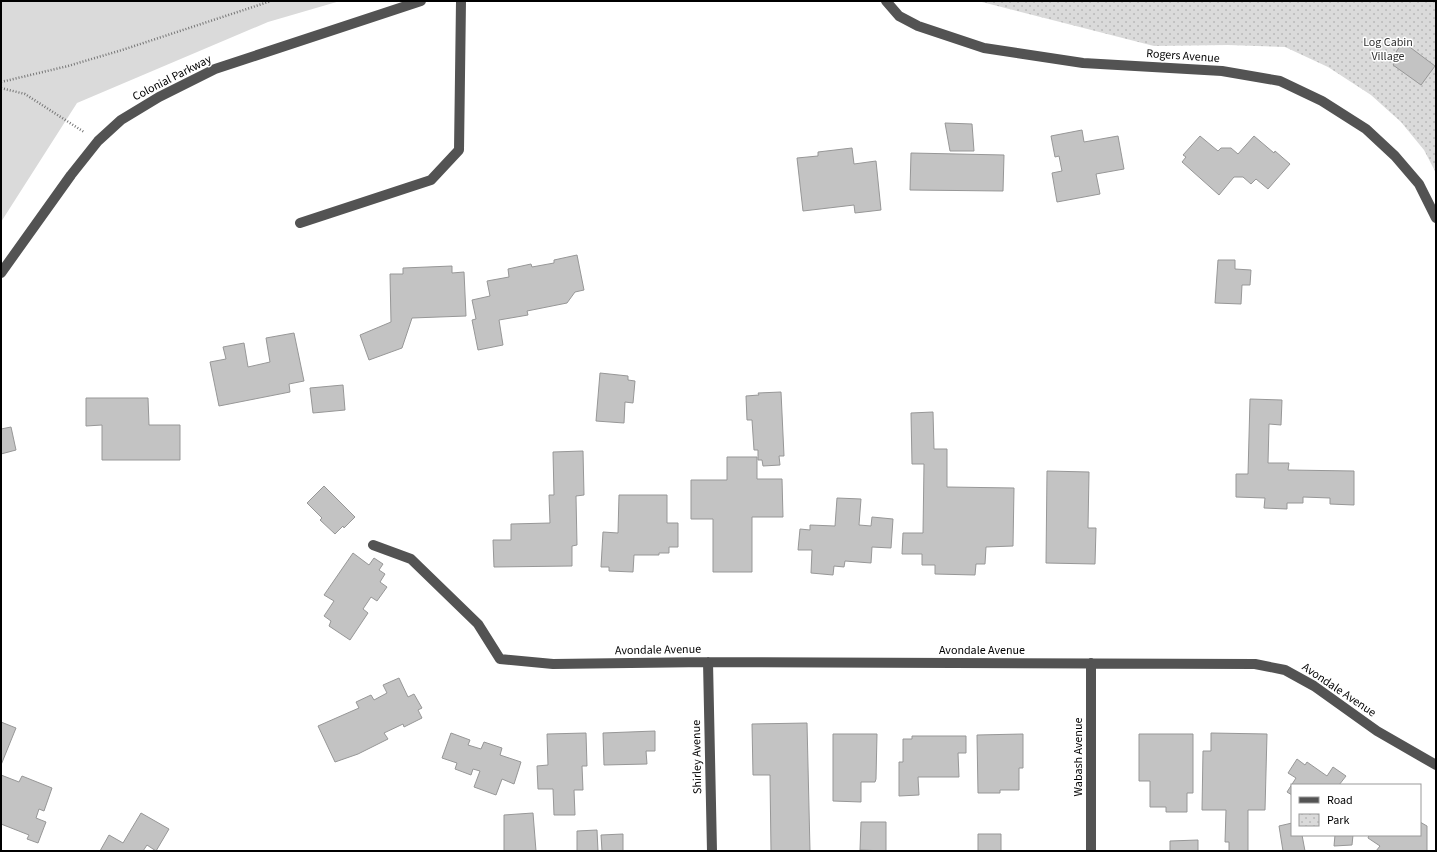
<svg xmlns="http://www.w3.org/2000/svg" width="1437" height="852" font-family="'Source Sans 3',sans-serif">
  <defs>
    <pattern id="park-dots" width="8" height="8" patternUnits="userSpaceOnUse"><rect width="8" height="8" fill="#dadada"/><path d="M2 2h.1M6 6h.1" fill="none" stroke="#b9b9b9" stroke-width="1.8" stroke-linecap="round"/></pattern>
  </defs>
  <rect width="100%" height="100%" fill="#fff"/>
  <path fill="#dadada" d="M1 1H340L268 22 77 103 1 222Z"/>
  <path fill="url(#park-dots)" d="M978 1H1436V173L1424 150 1401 122 1371 95 1328 67 1285 47 1228 45 1154 46Z"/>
  <path fill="#c3c3c3" stroke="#979797" d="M1403 42 1435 66 1421 85 1393 65 1400 55 1396 52Z
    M945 123 972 124 974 151H950Z
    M1082 130 1084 142 1118 136 1124 169 1096 174 1100 194 1057 202 1052 173 1062 171 1059 156 1055 157 1051 136Z
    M1200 136 1218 151 1221 148H1231L1238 154 1254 136 1274 153 1275 151 1290 164 1268 189 1256 179 1251 184 1243 177H1234L1219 195 1182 162 1186 157 1183 155Z
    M852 148 854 164 876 161 881 210 855 213 854 205 803 211 797 158 818 156V152Z
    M911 153 1004 155 1003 191 910 190Z
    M577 255 584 290 575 292 567 303 527 311 528 315 499 320 503 345 478 350 472 320 476 319 472 300 490 296 487 281 509 277 508 269 531 264 532 267 554 263V260Z
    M1218 260H1235V269L1251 270 1250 285H1242L1241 304 1215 303Z
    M452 266V273L464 272 466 316 412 318 402 348 369 360 360 335 391 322 390 274H403V268Z
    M294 333 304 381 289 384 290 392 219 406 210 362 226 359 223 347 244 343 248 367 270 362 266 338Z
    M600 373 628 376V380L635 381 633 403 625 402 624 423 596 421Z
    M343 385 345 410 313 413 310 388Z
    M781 392 784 456H779L780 465 763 466 762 460H758V450H754L752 420H747L746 396 759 395 758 393Z
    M86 398H148L149 425H180V460H102V425L86 426Z
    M1250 399 1282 400 1281 425 1269 424 1268 463H1289L1288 470 1354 471V505L1330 504V498L1303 497V503H1287V509L1264 508 1265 498 1236 497V474H1248Z
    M933 412 934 449H947V487L1014 488 1013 546 986 547 985 564H976L975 575 935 574V565H922V554H902L903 533H923L924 464H912L911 413Z
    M11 427 16 450 1 454V429Z
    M583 451 584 495 576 496 577 545 572 546V566L494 567 493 540H511V524L550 523 549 495H554L553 452Z
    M727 457H757V479H782L783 517H752V572H713V519H691V480H727Z
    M1047 471 1089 472 1088 528H1096L1095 564 1046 563Z
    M324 486 355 517 344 528 343 526 335 534 320 520 322 518 307 503Z
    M619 495H667V523H678V547H669V553H659V555H634L633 572 609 571V567H601L603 532 618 533Z
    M837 498 861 499 859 525 871 526 872 517 893 519 891 548 872 547 871 563 845 561 844 567 834 566 833 575 811 573 812 550H798L800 529 810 530V525L835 526Z
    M353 553 369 565 374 558 383 564 379 570 385 574 380 582 387 587 377 601 371 597 363 609 368 613 350 640 329 626 331 621 324 616 334 601 324 595Z
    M399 678 408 697 414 694 422 708 418 710 422 718 404 727 403 724 384 733 388 739 358 754 335 762 318 726 359 708 356 702 371 695 374 700 387 693 383 685Z
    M1 722 16 728 1 765Z
    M807 723 810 851H771L770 775H753L752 724Z
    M655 731V751H646L647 764 604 765 603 733Z
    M451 733 470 740 468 745 481 749 484 742 502 748 500 755 521 762 514 784 502 779 496 795 474 787 480 771 473 769 471 775 455 769 457 763 442 758Z
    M586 733 587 766H582L583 790H574L575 815H554L553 789H538L537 766 548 765 547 734Z
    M1211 733 1267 734 1265 810H1248V851H1229V842H1225L1226 810H1202L1203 751H1211Z
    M833 734H877L876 779 875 782H861V802L833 801Z
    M1023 734V768H1019V790H1000V793H978L977 735Z
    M1139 734H1193V793H1187V812H1166V807H1150V781H1139Z
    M912 736H966V753H958L959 777H918L919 795 899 796V762H903V739H912Z
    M1297 759 1305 765 1307 762 1327 776 1333 767 1346 776 1339 785H1292V795L1287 792 1296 778 1288 773Z
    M1 775 19 782 22 776 52 788 44 811 39 809 36 818 46 822 38 843 27 839 29 835 1 824Z
    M141 813 169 829 156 851 147 845 143 851H100L109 835 123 843Z
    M533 813 536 851H504V815Z
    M861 822H886V851L860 850Z
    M1420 822 1427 826V851H1376L1380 846 1368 838 1369 835H1420Z
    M1292 823V835H1302L1305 851H1283L1279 826Z
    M597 830 598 851H577V831Z
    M623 834V851H602L601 835Z
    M978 834H1001V851H978Z
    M1335 835H1353L1352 845 1334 846Z
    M1198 840V851H1170V841Z"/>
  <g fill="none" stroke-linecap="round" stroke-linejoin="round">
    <path stroke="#757575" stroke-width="2.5" stroke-dasharray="1 2" stroke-linecap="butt" d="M1 82 68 66 122 50 271 1
      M1 88 25 94 84 132"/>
    <path stroke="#535353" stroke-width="10" d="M886 1 899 16 918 26 984 48 1083 63 1222 71 1280 81 1322 101 1366 129 1395 156 1419 184 1436 218
      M300 223 431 180 459 150 461 1
      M1 273 71 175 98 141 121 120 159 97 215 69 421 1
      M373 545 411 559 478 624 500 659 553 664 708 662 1255 664 1285 670 1314 686 1377 731 1436 765
      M708 662 712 851
      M1091 663V851"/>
  </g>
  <g text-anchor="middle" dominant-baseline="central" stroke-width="3" stroke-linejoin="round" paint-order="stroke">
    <g font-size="12" fill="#313131" stroke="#fff">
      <text x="1388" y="42">Log Cabin<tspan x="1388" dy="14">Village</tspan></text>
    </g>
    <g font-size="12" fill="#000" stroke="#fff">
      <text transform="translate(1183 56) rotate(4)">Rogers Avenue</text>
      <text transform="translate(172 78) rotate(-27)">Colonial Parkway</text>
      <text transform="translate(658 650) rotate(-1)">Avondale Avenue</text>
      <text x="982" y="650">Avondale Avenue</text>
      <text transform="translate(1339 690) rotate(34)">Avondale Avenue</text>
      <text transform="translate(697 757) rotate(-91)">Shirley Avenue</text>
      <text transform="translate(1078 757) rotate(-90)">Wabash Avenue</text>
    </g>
  </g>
  <rect width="1437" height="852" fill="none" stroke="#000000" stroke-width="4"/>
  <rect x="1291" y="784" width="130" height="52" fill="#ffffff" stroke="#999999"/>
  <rect x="1299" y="797" width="20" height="6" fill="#535353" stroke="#999999"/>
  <text x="1327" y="804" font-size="12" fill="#000000">Road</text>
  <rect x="1299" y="814" width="20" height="12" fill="url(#park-dots)" stroke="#999999"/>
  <text x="1327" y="824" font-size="12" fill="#000000">Park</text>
</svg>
